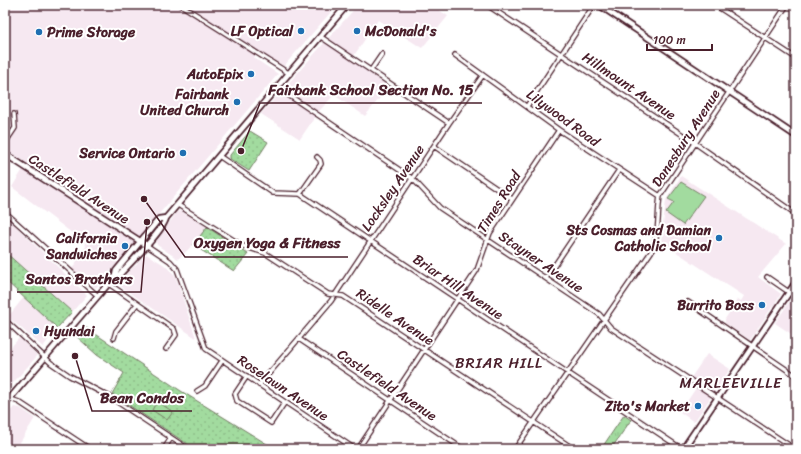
<svg xmlns="http://www.w3.org/2000/svg" width="801" height="454" font-family="Sriracha,sans-serif">
  <defs>
    <pattern id="grass-tufts" width="24" height="20" patternUnits="userSpaceOnUse"><rect width="24" height="20" fill="#a2db9f"/><path d="M3 7l-1-3M5 7V3M7 7l1-3M15 17l-1-3M17 17v-4M19 17l1-3" fill="none" stroke="#8dbc89"/></pattern>
    <pattern id="park-dots" width="8" height="8" patternUnits="userSpaceOnUse"><rect width="8" height="8" fill="#a2db9f"/><path d="M2 2h.1M6 6h.1" fill="none" stroke="#8dbc89" stroke-width="1.8" stroke-linecap="round"/></pattern>
  </defs>
  <rect width="100%" height="100%" fill="#fff"/>
  <filter id="ink" filterUnits="userSpaceOnUse"><feTurbulence type="fractalNoise" baseFrequency=".025" numOctaves="2"/><feDisplacementMap in="SourceGraphic" scale="8" xChannelSelector="R" yChannelSelector="G"/><feConvolveMatrix kernelMatrix="1 2 1 2 8 2 1 2 1" color-interpolation-filters="sRGB"/></filter>
  <g filter="url(#ink)">
    <path fill="#f6e8f1" d="M5 5H337L284 66 258 51 254 58 278 74 96 288 72 269 86 246 85 243 12 187 27 163 5 149Z
      M358 5H431L448 16 422 48 378 20 351 60 389 87 365 116 334 95 319 111 300 139 261 114Z
      M681 176 786 244 758 277 781 294 750 340 725 323V319L738 299 741 301 744 296 661 242 666 200Z
      M181 211 207 227 193 245 178 259 157 245 156 242 177 212Z
      M8 219 87 295 72 312 5 252V221Z
      M146 254 163 264 175 275 196 338 120 286V281Z
      M24 297 57 328 43 347 8 317Z
      M792 298 796 300V337L775 323Z
      M19 338 35 353 37 356 5 392V354Z
      M707 354 730 369 694 422 680 412 696 388 688 382Z
      M14 407 20 408 35 418 16 449H5V417Z"/>
    <path fill="url(#grass-tufts)" stroke="#767d65" d="M624 415 631 420 611 449H601Z"/>
    <path fill="url(#park-dots)" stroke="#767d65" d="M250 131 268 142 249 171 230 159V155Z
      M207 227 248 254 234 271 193 245Z
      M5 252 72 312 57 328 5 280Z
      M85 327 181 391 275 449H195L112 394 124 373 97 355 75 335Z"/>
    <path fill="#a2db9f" stroke="#767d65" d="M681 182 704 196 683 225 666 213 674 202 668 199Z
      M157 401 173 412 167 420 152 410Z"/>
    <g fill="none" stroke-linecap="round" stroke-linejoin="round">
      <g stroke="#4a1f2b" stroke-width="6">
        <path id="street" d="M181 5 290 74
          M487 5 695 143 796 214
          M715 5 796 58
          M321 37 449 123
          M455 55 559 130 660 196
          M371 70 382 54
          M278 88 413 179 440 208 599 314 611 328 795 449
          M527 106 594 5
          M5 143 15 128 14 114
          M434 146 512 199
          M219 156 273 193 300 194 682 449
          M300 194 321 164 320 160 317 157
          M178 205 243 246 265 253 328 294 343 296 574 449
          M5 212 98 296
          M146 245 170 261 177 269 206 349 355 449
          M767 277 796 297
          M546 278 619 170
          M109 284 174 329 176 335 166 349
          M688 302 796 376
          M5 320 51 363 70 376 110 397 188 449
          M114 338 116 331 137 304
          M299 339 463 449
          M247 376 235 394 237 401 271 423 285 402
          M259 385 331 301 449 123 483 75
          M197 391 205 386 222 361
          M5 397 19 402 90 449
          M164 449 171 438
          M358 449 477 270 490 233 559 130
          M515 449 651 252C660 235 657 214 660 196L787 5"/>
      </g>
      <g stroke="#4a1f2b" stroke-width="8">
        <path id="secondary" d="M599 5 796 136
          M5 154 146 245
          M115 276 116 271 159 219 166 218
          M5 404 115 276 119 275C130 263 163 231 166 218L347 5
          M683 449 796 282"/>
      </g>
      <use href="#street" stroke="#fff" stroke-width="3.5"/>
      <use href="#secondary" stroke="#fff" stroke-width="4.5"/>
    </g>
  </g>
  <g fill="#1f6fb2" stroke="#fff" stroke-width="1.5">
    <circle cx="301" cy="31" r="4"/>
    <circle cx="357" cy="31" r="4"/>
    <circle cx="39" cy="32" r="4"/>
    <circle cx="251" cy="74" r="4"/>
    <circle cx="237" cy="102" r="4"/>
    <circle cx="183" cy="153" r="4"/>
    <circle cx="719" cy="238" r="4"/>
    <circle cx="125" cy="246" r="4"/>
    <circle cx="762" cy="305" r="4"/>
    <circle cx="36" cy="331" r="4"/>
    <circle cx="698" cy="406" r="4"/>
  </g>
  <g text-anchor="middle" dominant-baseline="central" stroke-width="4" stroke-linejoin="round" paint-order="stroke">
    <g font-size="14" font-weight="bold" fill="#4a1f2b" stroke="#fff" text-anchor="end">
      <text x="293" y="31">LF Optical</text>
      <text x="365" y="31" text-anchor="start">McDonald's</text>
      <text x="47" y="32" text-anchor="start">Prime Storage</text>
      <text x="243" y="74">AutoEpix</text>
      <text x="229" y="94">Fairbank<tspan x="229" dy="16">United Church</tspan></text>
      <text x="175" y="153">Service Ontario</text>
      <text x="711" y="230">Sts Cosmas and Damian<tspan x="711" dy="16">Catholic School</tspan></text>
      <text x="117" y="238">California<tspan x="117" dy="16">Sandwiches</tspan></text>
      <text x="754" y="305">Burrito Boss</text>
      <text x="44" y="331" text-anchor="start">Hyundai</text>
      <text x="690" y="406">Zito's Market</text>
    </g>
    <g font-size="14" fill="#4a1f2b" stroke="#fff">
      <text transform="translate(629 86) rotate(34)">Hillmount Avenue</text>
      <text transform="translate(563 118) rotate(36)">Lilywood Road</text>
      <text transform="translate(686 138) rotate(-57)">Danesbury Avenue</text>
      <text transform="translate(393 188) rotate(-56)">Locksley Avenue</text>
      <text transform="translate(79 189) rotate(33)">Castlefield Avenue</text>
      <text transform="translate(499 202) rotate(-58)">Times Road</text>
      <text transform="translate(541 262) rotate(34)">Stayner Avenue</text>
      <text transform="translate(458 287) rotate(34)">Briar Hill Avenue</text>
      <text transform="translate(395 317) rotate(34)">Ridelle Avenue</text>
      <text transform="translate(387 385) rotate(34)">Castlefield Avenue</text>
      <text transform="translate(283 388) rotate(34)">Roselawn Avenue</text>
    </g>
    <g font-size="15" letter-spacing="1" fill="#4a1f2b" stroke="#fff">
      <text x="499" y="363">BRIAR HILL</text>
      <text x="731" y="383">MARLEEVILLE</text>
    </g>
  </g>
  <path fill="none" stroke="#4a1f2b" stroke-width="1.5" d="M241 151L260 103H482M144 199L185 257H348M147 222L141 292H17M75 356L92 411H192"/>
  <g fill="#4a1f2b" stroke="#fff" stroke-width="1.5">
    <circle cx="241" cy="151" r="4"/>
    <circle cx="144" cy="199" r="4"/>
    <circle cx="147" cy="222" r="4"/>
    <circle cx="75" cy="356" r="4"/>
  </g>
  <g font-size="15" text-anchor="middle" font-weight="bold" fill="#4a1f2b" stroke="#fff" stroke-width="4" stroke-linejoin="round" paint-order="stroke">
    <text x="371" y="95">Fairbank School Section No. 15</text>
    <text x="267" y="248">Oxygen Yoga &amp; Fitness</text>
    <text x="79" y="284">Santos Brothers</text>
    <text x="142" y="403">Bean Condos</text>
  </g>
  <rect width="801" height="454" fill="none" stroke="#fff" stroke-width="20"/>
  <rect x="10" y="10" width="781" height="434" fill="none" stroke="#4a1f2b" stroke-width="1.5" filter="url(#ink)"/>
  <path d="M647 44v6h65v-6" fill="none" stroke="#4a1f2b" stroke-width="2"/>
  <text x="653" y="44" font-size="12" fill="#4a1f2b" stroke="#ffffff" stroke-width="3" paint-order="stroke">100 m</text>
</svg>
